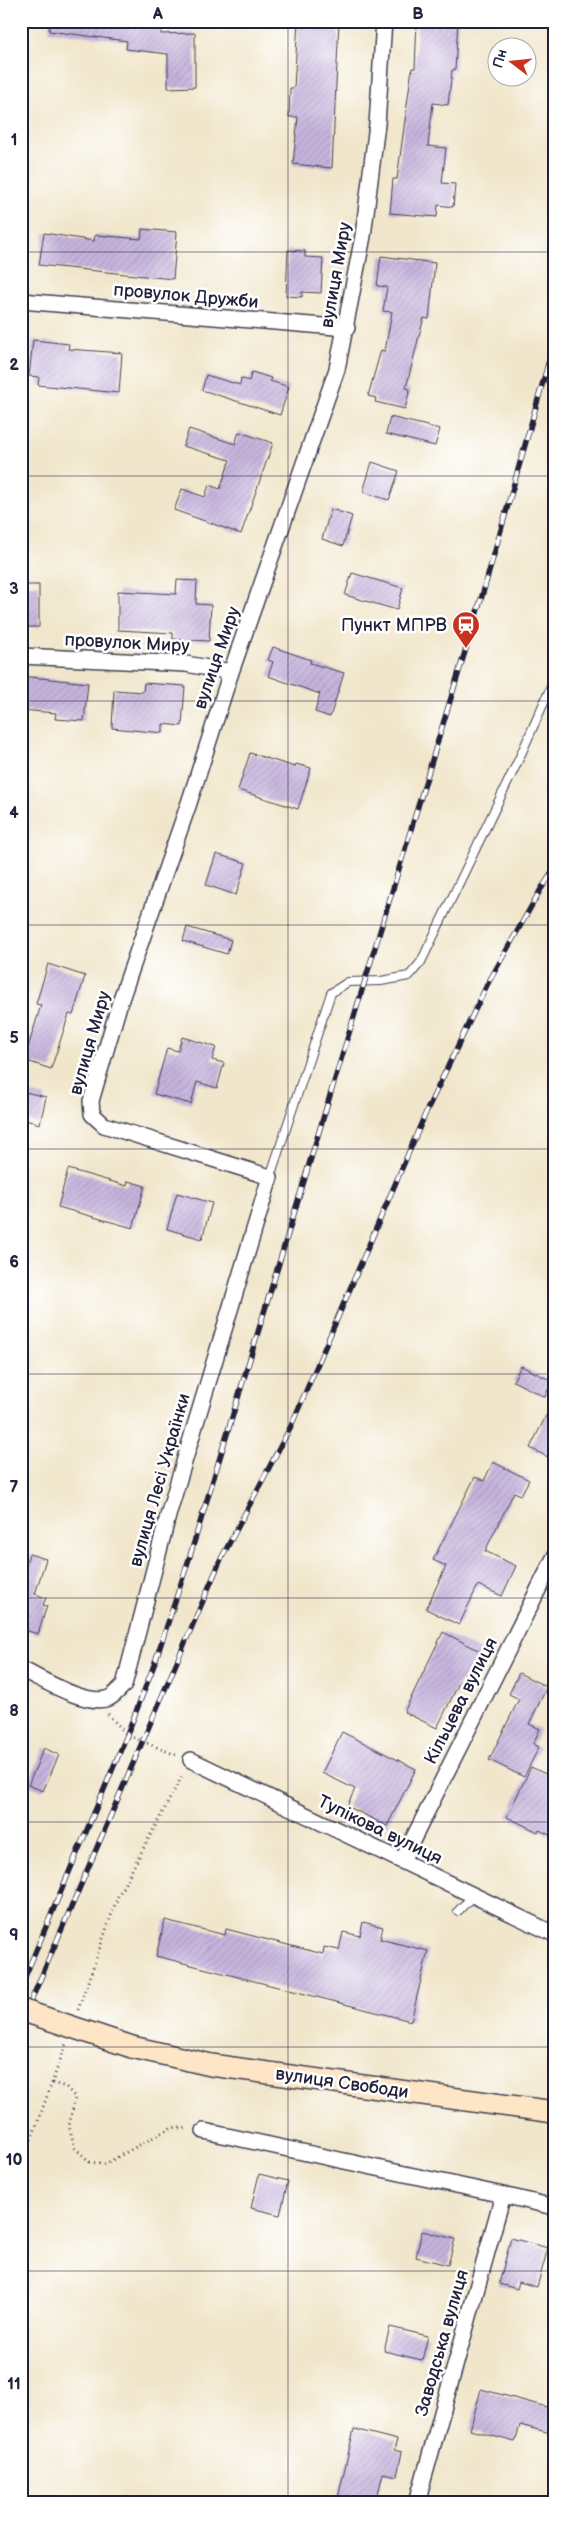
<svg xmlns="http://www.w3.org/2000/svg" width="575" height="2523" font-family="'Balsamiq Sans',sans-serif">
  <defs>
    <pattern id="building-hatch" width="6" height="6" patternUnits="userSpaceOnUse" patternTransform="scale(1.25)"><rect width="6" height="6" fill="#c6b4dd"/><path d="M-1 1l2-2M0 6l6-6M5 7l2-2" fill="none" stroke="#aa9abf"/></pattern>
  </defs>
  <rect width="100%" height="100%" fill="#fff"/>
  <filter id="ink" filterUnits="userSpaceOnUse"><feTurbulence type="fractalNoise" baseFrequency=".02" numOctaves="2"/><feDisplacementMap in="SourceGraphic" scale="10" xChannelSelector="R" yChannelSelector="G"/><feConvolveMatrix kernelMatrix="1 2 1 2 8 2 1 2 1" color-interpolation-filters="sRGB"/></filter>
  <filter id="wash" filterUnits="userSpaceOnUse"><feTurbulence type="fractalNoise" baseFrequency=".0096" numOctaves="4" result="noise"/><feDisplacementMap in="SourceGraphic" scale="20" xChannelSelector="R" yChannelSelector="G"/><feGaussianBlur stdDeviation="1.12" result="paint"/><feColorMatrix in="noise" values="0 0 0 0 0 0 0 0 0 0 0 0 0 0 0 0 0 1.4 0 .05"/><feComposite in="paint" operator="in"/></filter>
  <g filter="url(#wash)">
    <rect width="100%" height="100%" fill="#f1e6cb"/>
    <g id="blocks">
      <path fill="url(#building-hatch)" d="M50 21H162L161 34 195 33V87L168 88V54L126 49 127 41 49 31Z
        M298 21H339L332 168 293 164 298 117H289L290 88H294Z
        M417 21H458L455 70H452L448 105 433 103 428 146 446 148 442 183 455 184 453 207 438 205 437 217 390 213 393 179H397L412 68H415Z
        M142 229 177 232 173 279 39 265 44 233 94 241 95 235 141 239Z
        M288 250 305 251V257L323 258 321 293 302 292V297L286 296Z
        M381 256 435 263 429 319 424 318 420 332 406 388 410 389 405 409 375 402 376 398 368 396 381 350 385 351 392 312 383 311 387 287 377 286Z
        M33 340 69 344 68 349 122 353 119 393 38 385 39 377 29 376Z
        M252 372 271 378 270 381 289 387 280 415 202 390 206 375 240 385 241 378 249 381Z
        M390 417 440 429 435 446 386 434Z
        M189 429 235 444 239 432 273 443 241 534 174 510 182 489 205 497 209 485 220 489 230 460 183 446Z
        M372 462 399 471 389 500 363 492Z
        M331 509 352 516 343 546 322 539Z
        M352 573 403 588 397 610 345 595Z
        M177 580 197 581 196 604 211 605 209 641 173 639V633L118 630V591L176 594Z
        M21 585H39V627H21Z
        M273 647 311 660 310 663 344 673 330 717 315 712 320 694 268 676 273 662 268 660Z
        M21 676 88 683 84 721 55 719 56 713 21 710Z
        M144 683 185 686 182 726 163 724V733L112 728 114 690 143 692Z
        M250 753 295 767 296 764 311 768 298 809 238 790Z
        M216 854 246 863 236 895 206 885Z
        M187 927 231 940 227 954 183 941Z
        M48 964 85 976 73 1015 69 1014 51 1069 24 1060 41 1005 36 1004Z
        M182 1037 216 1047 212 1060 224 1063 217 1088 197 1082 191 1104 154 1094 167 1048 178 1051Z
        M21 1091 46 1097 40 1124 21 1119Z
        M68 1169 127 1186 128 1181 145 1186 133 1228 58 1207Z
        M177 1193 212 1203 202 1239 167 1229Z
        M521 1366 552 1381 545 1397 513 1381Z
        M554 1400V1460L530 1448Z
        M493 1462 529 1480 521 1495 514 1492 485 1551 516 1566 502 1596 478 1585 459 1625 426 1609 446 1566 433 1560 475 1477 484 1481Z
        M29 1554 46 1559 35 1594 46 1598 43 1605 47 1606 38 1634 21 1629V1581Z
        M443 1632 482 1652 467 1684 460 1681 437 1728 404 1712Z
        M519 1673 547 1687 529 1724 540 1729 533 1744 539 1747 524 1777 489 1760 519 1699 509 1694Z
        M342 1732 416 1769 387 1826 347 1806 355 1789 322 1773Z
        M44 1748 59 1755 43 1791 28 1785Z
        M531 1767 554 1778V1837L539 1830 538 1832 507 1817Z
        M165 1920 225 1935 226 1929 323 1954 324 1947 339 1950 343 1932 360 1936 363 1922 383 1927 380 1939 428 1951 411 2021 156 1956Z
        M259 2174 288 2181 280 2215 251 2208Z
        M422 2231 455 2239 448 2265 416 2257Z
        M511 2238 548 2248 537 2287 519 2282 517 2289 499 2284Z
        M390 2327 428 2336 422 2360 384 2351Z
        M481 2389 554 2409V2434L520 2425 515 2442 470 2430Z
        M354 2429 397 2440 394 2450 402 2452 397 2476 383 2473 376 2502H337Z"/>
    </g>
  </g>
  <g filter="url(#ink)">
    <use href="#blocks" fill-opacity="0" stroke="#413f51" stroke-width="1"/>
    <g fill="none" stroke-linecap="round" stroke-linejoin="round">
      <g stroke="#413f51" stroke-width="10">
        <path id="lane" d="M270 1177 331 993 348 982 381 981 409 976 421 962 518 761 554 680
          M458 1911 474 1895"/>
      </g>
      <g stroke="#413f51" stroke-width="18">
        <path id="street" d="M21 301 347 328
          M21 656 186 664 231 672
          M21 1669C42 1679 87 1707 109 1698 114 1696 119 1689 124 1685L169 1512 270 1177 104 1125 92 1114 91 1101 120 1002 189 803 231 672 337 369 363 236 377 124 384 21
          M191 1760 554 1934
          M402 1861 554 1558
          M204 2131 503 2195
          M417 2502 503 2195 554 2207"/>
      </g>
      <g stroke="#413f51" stroke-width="24">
        <path id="secondary" d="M132 2047 211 2065 554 2112"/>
      </g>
      <path stroke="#413f51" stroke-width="3" stroke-dasharray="1 4" stroke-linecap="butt" d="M108 1714 127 1735 176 1755
        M78 2010 118 1896 183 1774
        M52 2083 66 2087 75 2097 69 2126 75 2148 90 2162 105 2164 172 2127 188 2129
        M21 2168 66 2044"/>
      <use href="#lane" stroke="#fff" stroke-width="8"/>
      <use href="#street" stroke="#fff" stroke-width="15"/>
      <use href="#secondary" stroke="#fde5c5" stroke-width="21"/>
      <g stroke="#22223b" stroke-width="5.5">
        <path id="rail" d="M21 1986 127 1735 154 1665 189 1559 485 586 554 343
          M21 2024 221 1559 291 1426 427 1110 487 985 541 889 554 870"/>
      </g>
      <use href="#rail" stroke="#fff" stroke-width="4" stroke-dasharray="11" stroke-linecap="butt"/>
      <g stroke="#413f51" stroke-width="24" stroke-linecap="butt">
        <path id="secondary-bridge" d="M21 2010 132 2047"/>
      </g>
      <use href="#secondary-bridge" stroke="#fde5c5" stroke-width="21"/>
    </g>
  </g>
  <path fill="none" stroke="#22223b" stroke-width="1" stroke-opacity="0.55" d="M288 21V2502M21 252H554M21 476H554M21 701H554M21 925H554M21 1149H554M21 1374H554M21 1598H554M21 1822H554M21 2047H554M21 2271H554"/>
  <defs>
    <g id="station-pin" transform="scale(1.4375)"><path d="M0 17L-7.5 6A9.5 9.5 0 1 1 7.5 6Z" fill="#c8321e" stroke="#fff"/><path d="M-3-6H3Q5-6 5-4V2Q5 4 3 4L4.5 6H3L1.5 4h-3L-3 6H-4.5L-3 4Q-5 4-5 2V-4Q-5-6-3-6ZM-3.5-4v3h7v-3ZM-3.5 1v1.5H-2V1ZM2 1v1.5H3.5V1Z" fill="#fff"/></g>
  </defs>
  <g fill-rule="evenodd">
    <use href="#station-pin" x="466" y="625"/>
  </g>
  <g text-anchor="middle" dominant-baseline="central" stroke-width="5" stroke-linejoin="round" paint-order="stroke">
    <g font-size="18" fill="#22223b" stroke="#fff">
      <text transform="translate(336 275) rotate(-80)">вулиця Миру</text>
      <text transform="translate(186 296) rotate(5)">провулок Дружби</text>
      <text transform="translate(127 643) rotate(3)">провулок Миру</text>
      <text transform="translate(217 658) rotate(-71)">вулиця Миру</text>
      <text transform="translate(90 1043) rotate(-74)">вулиця Миру</text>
      <text transform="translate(160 1480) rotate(-74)">вулиця Лесі Українки</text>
      <text transform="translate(461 1701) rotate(-63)">Кільцева вулиця</text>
      <text transform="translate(380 1830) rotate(26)">Тупікова вулиця</text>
      <text transform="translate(342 2083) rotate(8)">вулиця Свободи</text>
      <text transform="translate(442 2343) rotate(-74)">Заводська вулиця</text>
    </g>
    <g font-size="18" fill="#22223b" stroke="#fff" text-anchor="end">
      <text x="447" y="625">Пункт МПРВ</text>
    </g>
  </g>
  <rect width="575" height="2523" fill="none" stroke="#fff" stroke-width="55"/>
  <g transform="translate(512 62) rotate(286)"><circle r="24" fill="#ffffff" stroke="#a7a7b1"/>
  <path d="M0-4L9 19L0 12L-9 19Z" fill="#c8321e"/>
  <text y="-8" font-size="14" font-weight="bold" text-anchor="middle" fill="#22223b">Пн</text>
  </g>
  <rect x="28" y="28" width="520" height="2468" fill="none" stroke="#22223b" stroke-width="2"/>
  <g font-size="16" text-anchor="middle" font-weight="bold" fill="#22223b">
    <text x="158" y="19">A</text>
    <text x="418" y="19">B</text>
    <text x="14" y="145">1</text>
    <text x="14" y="370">2</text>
    <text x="14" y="594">3</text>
    <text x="14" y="818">4</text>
    <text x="14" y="1043">5</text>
    <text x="14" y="1267">6</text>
    <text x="14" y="1492">7</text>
    <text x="14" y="1716">8</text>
    <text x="14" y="1940">9</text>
    <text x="14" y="2165">10</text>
    <text x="14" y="2389">11</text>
  </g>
</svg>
